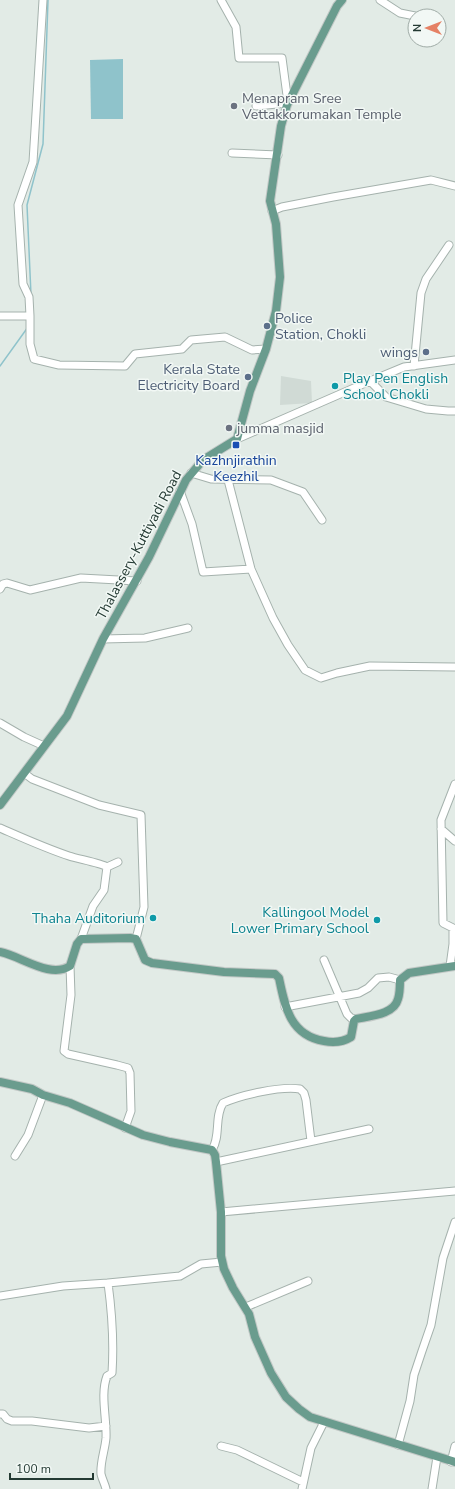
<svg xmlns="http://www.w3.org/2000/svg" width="455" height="1489" font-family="'Nunito Sans',sans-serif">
  <rect width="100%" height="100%" fill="#e2ebe6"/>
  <path fill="#d0dad5" d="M281 376 311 381 312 403 280 405Z"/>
  <path fill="#8fc3cb" d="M123 59V119H91L90 60Z"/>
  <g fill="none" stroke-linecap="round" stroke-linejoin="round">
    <path stroke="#8fc3cb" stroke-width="1.5" d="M31 295 27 205 43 144 48 0
      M0 366 28 327"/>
    <g stroke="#a5b2ad" stroke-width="9">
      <path id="minor" d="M43 0 33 162 18 205 23 284 29 297 30 316V344L34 359 59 365 125 366 135 354 182 349 191 340 225 337 252 350 266 349
        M221 0 236 27 239 58H282L288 103 256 106
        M380 0 400 13 415 16
        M232 153 278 155
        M272 211 282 207 333 197 431 180 455 186
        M0 316H30
        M414 366 421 293 426 279 449 245
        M370 381 386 397 426 409 448 411H455
        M237 439 370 381 404 367 455 360
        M191 473 211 479 271 480 303 492 322 520
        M228 480 251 569 273 618 288 645 305 670 321 678 337 673 370 666 455 667
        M180 491 192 524 203 572 251 569
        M0 589 3 584 7 583 30 590 81 578 137 581
        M103 639 145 638 188 628
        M0 723 24 737 44 746
        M24 773 32 779 99 805 141 815 144 907 136 939
        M0 828C23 838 45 848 69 856 78 859 101 863 107 867L104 890 93 906 81 939
        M441 829 455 841
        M107 867 118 862
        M324 960 347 1014 351 1018 356 1019
        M70 966 71 995 64 1051 68 1054 117 1065 128 1068 130 1073 131 1111 125 1128
        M450 966 453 944V928L443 923 441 820 455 784
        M285 1007 359 993 368 988 378 978 389 977 400 980
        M212 1150C221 1136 214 1117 223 1103 241 1095 280 1086 300 1089L304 1093 306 1100 311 1141
        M15 1156 28 1135 43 1095
        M216 1162 369 1129
        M221 1212 455 1191
        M0 1296 63 1286 108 1283
        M246 1307 308 1281
        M0 1414H3L7 1419 12 1421H32L89 1428 106 1426
        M398 1445 410 1401 414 1375 422 1351 431 1325 443 1258 455 1222
        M221 1446 237 1450 303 1482
        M451 1462 455 1446
        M106 1489C105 1484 102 1479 101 1474 100 1462 105 1450 106 1438 107 1419 100 1394 107 1376L112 1373C114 1343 112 1313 108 1283L180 1276 201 1264 222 1262
        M302 1489 311 1448 324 1422
        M432 1489 437 1457"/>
    </g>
    <g stroke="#c2c8c6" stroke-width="10">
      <path id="major" d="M0 805 67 716 103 639 149 557 186 480 203 460 237 439 250 391 266 349 276 311 280 277 276 224 270 201 281 126 287 105 337 6 342 0
        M0 952C21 956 50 979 70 966L77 944 81 939 130 938 136 939 145 960 152 963 224 972 275 974 279 978C285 1007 290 1035 324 1041 334 1043 343 1042 351 1037L354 1021 356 1019C369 1016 394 1015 398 999 400 993 400 986 400 980L409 973 455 966
        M0 1082 32 1089 43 1095 70 1103 143 1135 170 1142 212 1150 215 1155 216 1162 221 1212V1256L224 1269 233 1288 249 1314 255 1337 271 1373 286 1397 299 1409 310 1417 455 1462"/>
    </g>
    <use href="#minor" stroke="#fff" stroke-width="7"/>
    <use href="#major" stroke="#6a9c8e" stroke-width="8"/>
  </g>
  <g fill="#6b7280" stroke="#f2f8f5" stroke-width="1.5">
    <circle cx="234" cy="106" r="4"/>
    <circle cx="229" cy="428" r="4"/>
  </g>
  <g fill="#5c6f8a" stroke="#f2f8f5" stroke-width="1.5">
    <circle cx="267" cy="326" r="4"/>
    <circle cx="426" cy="352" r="4"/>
    <circle cx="248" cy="377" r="4"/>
  </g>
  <g fill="#0f9aa8" stroke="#f2f8f5" stroke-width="1.5">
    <circle cx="335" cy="386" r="4"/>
    <circle cx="153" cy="918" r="4"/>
    <circle cx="377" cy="920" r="4"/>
  </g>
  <rect fill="#1a4fb4" stroke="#f2f8f5" stroke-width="1.5" x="232" y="441" width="8" height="8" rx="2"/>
  <g text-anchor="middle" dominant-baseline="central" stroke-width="3" stroke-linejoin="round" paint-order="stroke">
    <g font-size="14" fill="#5b616d" stroke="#f2f8f5" text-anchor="start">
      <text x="242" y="98">Menapram Sree<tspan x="242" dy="16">Vettakkorumakan Temple</tspan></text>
      <text x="237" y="428">jumma masjid</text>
    </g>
    <g font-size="14" fill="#4e5e75" stroke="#f2f8f5" text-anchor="end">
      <text x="275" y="318" text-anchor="start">Police<tspan x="275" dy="16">Station, Chokli</tspan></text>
      <text x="418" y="352">wings</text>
      <text x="240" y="369">Kerala State<tspan x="240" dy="16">Electricity Board</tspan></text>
    </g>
    <g font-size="14" fill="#0d838f" stroke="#f2f8f5" text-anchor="end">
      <text x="343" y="378" text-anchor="start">Play Pen English<tspan x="343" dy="16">School Chokli</tspan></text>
      <text x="369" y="912">Kallingool Model<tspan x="369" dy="16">Lower Primary School</tspan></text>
      <text x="145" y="918">Thaha Auditorium</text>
    </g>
    <g font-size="14" fill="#164399" stroke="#f2f8f5">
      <text x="236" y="460">Kazhnjirathin<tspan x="236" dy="16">Keezhil</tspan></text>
    </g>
    <g font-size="14" fill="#243a33" stroke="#f2f8f5">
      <text transform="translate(139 545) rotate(-62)">Thalassery-Kuttiyadi Road</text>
    </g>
  </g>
  <g transform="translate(427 28) rotate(270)"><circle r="19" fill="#f2f8f5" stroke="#a0aca7"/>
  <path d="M0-3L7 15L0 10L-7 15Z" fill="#e58165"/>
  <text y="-6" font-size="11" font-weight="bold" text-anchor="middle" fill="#243a33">N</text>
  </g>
  <path d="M10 1473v6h83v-6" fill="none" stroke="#243a33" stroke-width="2"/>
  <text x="16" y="1473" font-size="12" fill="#243a33" stroke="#f2f8f5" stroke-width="3" paint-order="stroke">100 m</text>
</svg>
